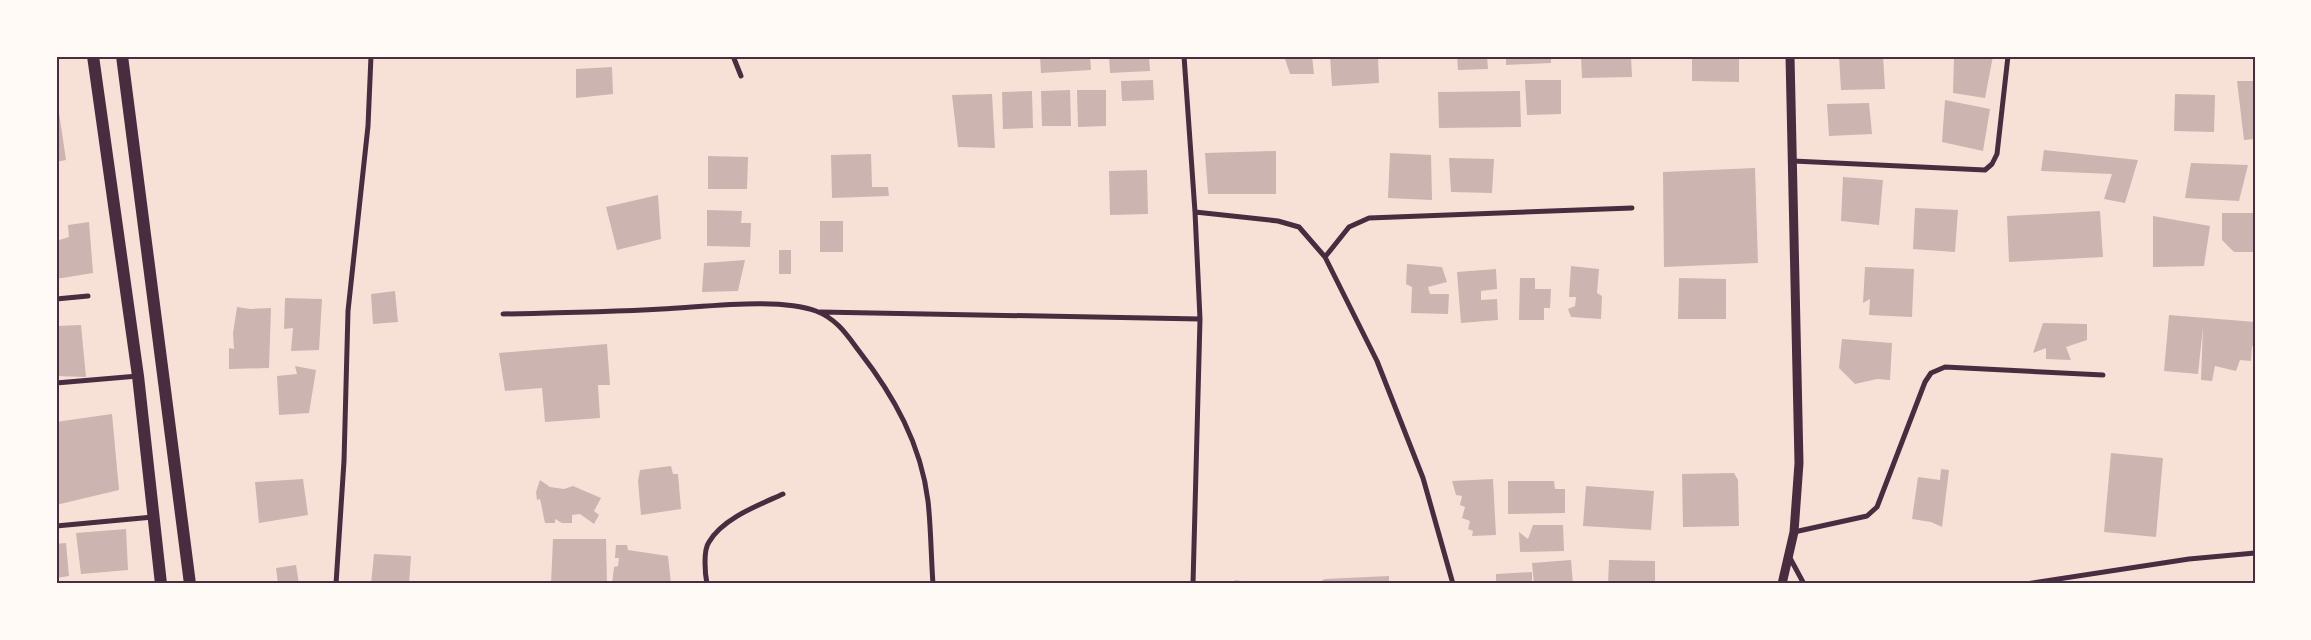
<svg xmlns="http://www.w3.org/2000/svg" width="2311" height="640" font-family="'Roboto Condensed',sans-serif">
  <rect width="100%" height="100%" fill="#f7e1d7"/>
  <path fill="#ccb4b1" d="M1040 56H1090L1091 70 1041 73Z
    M1109 56H1149L1150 71 1110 73Z
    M1284 56H1312L1314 74H1290Z
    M1330 56H1378L1379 83 1332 86Z
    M1457 56H1487L1488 69 1458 70Z
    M1506 56H1551V63L1506 65Z
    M1581 56H1631L1632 77 1582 78Z
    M1692 56H1739V82L1692 81Z
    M1839 56H1883L1885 89 1841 90Z
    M1954 56H1993L1985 98 1953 93Z
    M612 67 613 94 576 98V69Z
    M1153 80 1154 100 1122 101 1121 81Z
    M1525 80H1561V114L1527 115Z
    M2237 81H2255V139L2244 140Z
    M1070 90 1071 126H1042L1041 91Z
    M1077 90H1106V126L1078 127Z
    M1032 91 1033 128 1003 129 1002 92Z
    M1520 91 1521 127 1439 128 1438 92Z
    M56 92 66 160 56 162Z
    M992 94 995 148 958 147 952 95Z
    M2175 94 2215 95 2214 132 2174 131Z
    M1945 100 1990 109 1983 151 1942 142Z
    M1869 103 1872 134 1829 136 1827 104Z
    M2044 150 2138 160 2125 203 2104 199 2112 174 2041 171Z
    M1276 151V194H1208L1205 153Z
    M1390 153 1431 155 1432 200 1388 198Z
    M871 154 872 187H888L889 196 832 198 831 155Z
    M708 156 748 157 747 189H708Z
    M1449 158 1494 159 1492 193 1451 192Z
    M2191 163 2248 165 2239 201 2185 198Z
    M1755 168 1758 263 1664 267 1663 172Z
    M1147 170 1148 214 1110 215 1109 171Z
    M1843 177 1883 180 1879 225 1841 221Z
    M658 195 661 239 617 250 606 207Z
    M1915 208 1958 210 1955 252 1913 249Z
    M707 210 742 211 741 223H751L750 247 707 246Z
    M2100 211 2103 257 2009 262 2007 216Z
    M2222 213H2255V252H2234L2222 240Z
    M2153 216 2210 226 2204 266 2153 267Z
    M820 221H843V252H820Z
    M89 222 93 273 56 279V241L69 237 68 225Z
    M779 250H791V274H779Z
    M745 260 738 291 702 292 704 263Z
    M1407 264 1442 267 1447 282 1428 287 1430 294H1449L1448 314 1411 313 1412 287 1406 284Z
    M1571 266 1599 269 1597 293 1602 296 1601 319 1571 317 1568 309 1575 306 1576 297H1569Z
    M1865 267 1914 269 1912 317 1869 315 1870 299 1863 303Z
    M1496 269 1497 289 1481 291V300L1497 299 1498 320 1461 323 1457 272Z
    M1520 278H1535V289H1551L1550 308H1544V320H1519Z
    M1679 278 1726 279V319H1678Z
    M395 291 398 322 373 324 371 294Z
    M285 298 322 299 319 350 291 351 293 328 284 329Z
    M237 307 250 309 271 308 269 368 229 369V348L234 349 233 333Z
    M2169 315 2255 322V347L2252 346 2251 361 2240 360 2236 371 2215 366 2212 381 2201 380 2203 327 2198 374 2164 371Z
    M2043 323 2087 324V340L2066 347 2071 360 2046 359V348L2033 353Z
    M81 325 86 377 56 376V326Z
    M1842 339 1892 343 1890 380 1877 379 1855 384 1839 368Z
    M607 344 610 385H598L600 418 545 422 542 388 505 391 499 353Z
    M295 366 316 370 309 413 279 415 277 376 297 374Z
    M112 414 119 490 56 505V422Z
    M2111 453 2163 458 2156 537 2104 532Z
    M671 466 673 474H678L681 509 641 515 638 481 640 470Z
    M1941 469 1949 470 1942 527 1931 522 1912 519 1918 477 1940 480Z
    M1734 473 1738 480 1739 526 1683 527 1682 474Z
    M303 479 308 515 259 523 255 482Z
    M1493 479 1496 535 1472 536 1473 531 1468 529 1470 521 1462 518 1465 507 1460 505 1462 496 1456 495 1452 481Z
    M540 480 550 487 564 489 573 486 601 498 594 511 599 515 594 524 580 514 572 515V523H562L555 519V523H545L540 499 537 500 536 492Z
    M1508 481H1554L1555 489H1565V513L1508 514Z
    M1586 486 1654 491 1651 530 1583 526Z
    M1533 525H1563L1564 551 1520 552 1519 532 1528 539Z
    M126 529 128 570 81 574 76 533Z
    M553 539H606L607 584H551Z
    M66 543 69 576 56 578V544Z
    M616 545H627L628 550 668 556 671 584H612L614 567 618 566 619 558H615Z
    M374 554 411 556 409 584H371Z
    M1571 560 1573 584H1534L1532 563Z
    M1609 560 1655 561V584H1608Z
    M296 565 299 584H278L276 568Z
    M1532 572V584H1496V574Z
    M1389 576V584H1315L1325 579Z
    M1235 580 1254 583V584H1234Z"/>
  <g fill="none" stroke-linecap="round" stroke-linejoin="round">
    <path stroke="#4a2c40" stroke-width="5" d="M733 56 741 76
      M1184 56 1195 212 1278 221 1299 227 1325 257 1377 361 1423 478 1453 584
      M1793 161 1985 170 1992 164 1997 154 2008 56
      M1325 257 1349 227 1369 218 1632 208
      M56 299 88 296
      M820 312 1200 319
      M503 314C556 313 609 312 662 309 704 307 778 297 816 311 837 319 847 335 859 351 894 396 921 444 928 501 931 528 931 556 933 584
      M56 383 138 376
      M56 526 153 517
      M1794 532 1867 516 1877 507 1925 382 1931 373 1945 367 2103 375
      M1790 558 1804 584
      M336 584 344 461 348 311 368 126 371 56
      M707 584C705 574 703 550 709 542 723 518 759 505 783 494
      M1193 584 1200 319 1195 212
      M2026 584 2189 559 2255 553"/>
    <path stroke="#4a2c40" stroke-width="9" d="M1782 584 1794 532 1799 463 1790 56"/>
    <path stroke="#4a2c40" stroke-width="12" d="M93 56 138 376 161 584
      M122 56 190 584"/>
  </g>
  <rect width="2311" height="640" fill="none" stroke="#fffaf5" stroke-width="115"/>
  <rect x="58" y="58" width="2196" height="524" fill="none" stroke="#4a2c40" stroke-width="2"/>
</svg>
